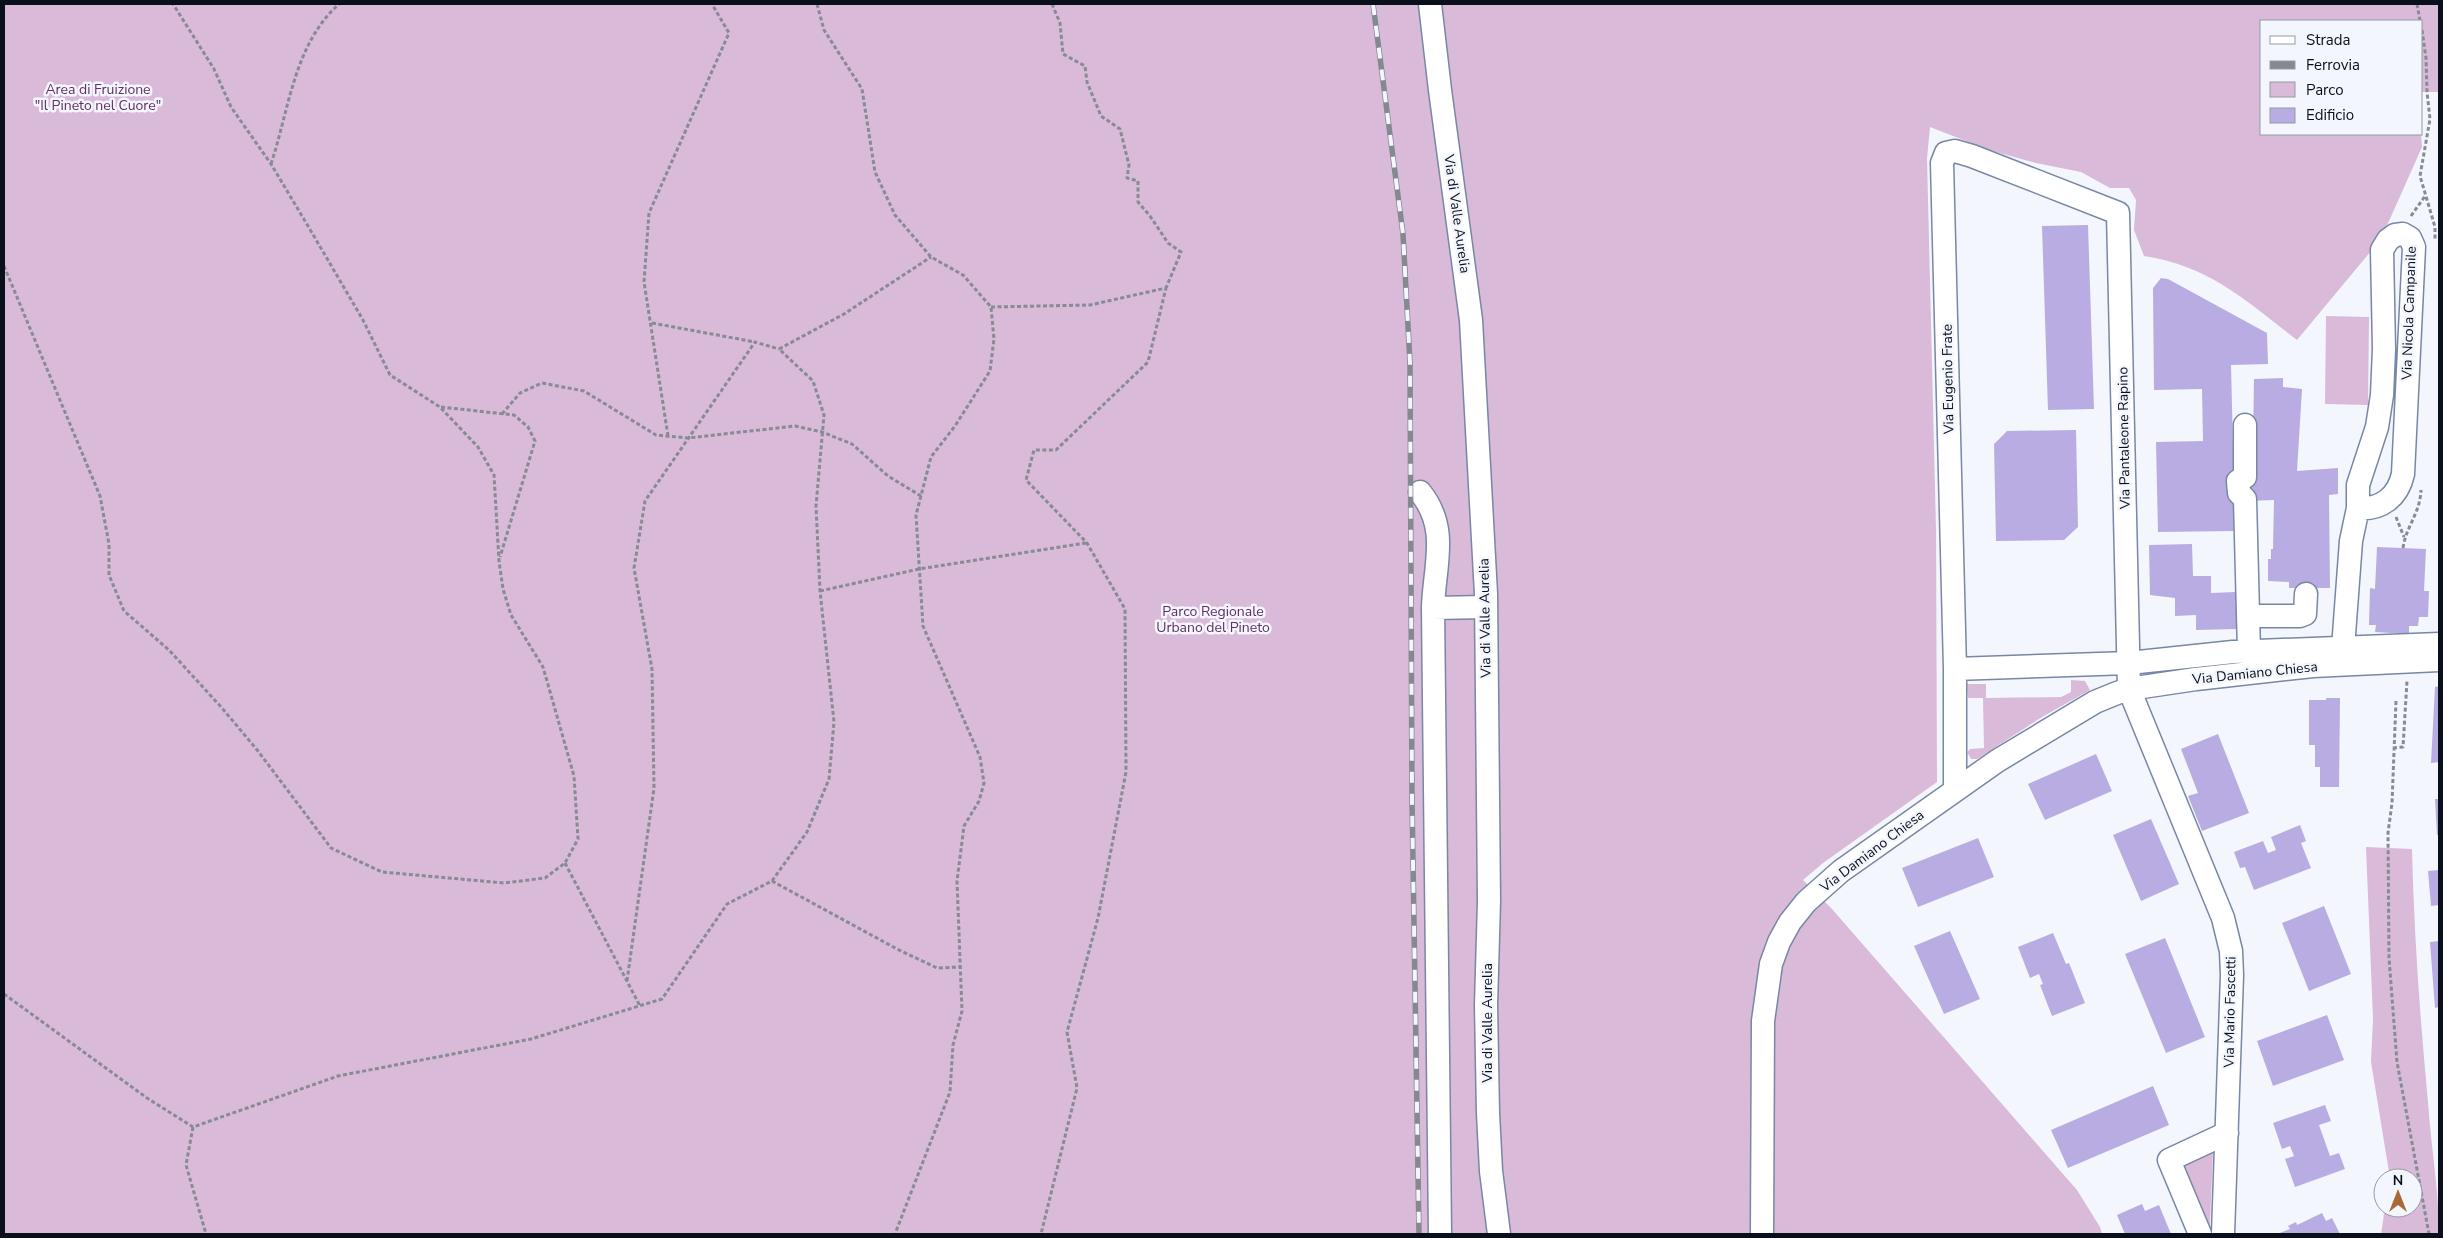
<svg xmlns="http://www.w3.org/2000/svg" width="2443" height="1238" font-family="'Nunito Sans',sans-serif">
  <rect width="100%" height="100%" fill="#f3f6fd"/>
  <path fill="#d9bad9" d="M4 4H2439V92H2422V21H2262V134H2421L2422 147 2381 239 2297 340C2246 301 2210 266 2144 256L2134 230 2136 200 2129 188H2110L2081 172 2036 163 1989 150 1930 127 1927 158 1936 529 1937 782 1823 863 1803 880 1832 909 2077 1190 2100 1227 2102 1234H4Z
    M2326 316 2369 317 2368 405 2325 404Z
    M2071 680 2085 681 2090 690 2042 717 1977 759H1971L1967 752 1970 749 1984 748 1983 698H1968L1967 684H1986V698L2061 697 2071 692Z
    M2366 847 2412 849C2414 934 2420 1018 2428 1102 2431 1147 2439 1190 2439 1234H2381L2385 1208H2413V1178H2390L2371 1062 2373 1019Z
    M2213 1151 2210 1224 2208 1229 2180 1166Z"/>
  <path fill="#b8ace3" d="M2088 225 2094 409 2048 410 2042 226Z
    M2161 278 2168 279 2267 333 2268 364 2231 365 2235 531 2158 532 2156 442 2203 441 2202 389 2154 390 2153 288Z
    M2283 378V387L2302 389 2297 471 2338 468V494L2329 495 2330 588H2289V582L2268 581V559H2271V549H2273L2274 500 2248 501 2253 440 2254 379Z
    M2076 430 2078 527 2064 540 1996 541 1994 444 2007 431Z
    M2192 544 2193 576H2211V593L2236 592 2237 629 2196 630V615L2175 616V598L2150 595 2149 545Z
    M2377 547 2426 549 2424 591H2429L2428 617H2419L2418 626H2409V634L2375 632 2376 625H2369L2370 588 2375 589Z
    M2439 686V762L2431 763 2435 687Z
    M2326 698H2340L2339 787H2320V767H2315V745H2309V700H2326Z
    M2218 734 2249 813 2202 831 2188 796 2198 793 2181 749Z
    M2096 754 2112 791 2045 820 2028 784Z
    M2435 799H2439V835H2437Z
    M2151 819 2179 884 2141 901 2113 835Z
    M2300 825 2306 841 2301 843 2311 868 2254 890 2245 867 2240 868 2234 852 2263 841 2268 853 2276 850 2271 837Z
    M1978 838 1994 877 1918 907 1902 868Z
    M2439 870V905L2431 906 2428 871Z
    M2324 906 2351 974 2309 991 2282 923Z
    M1950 931 1980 999 1944 1014 1914 946Z
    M2053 933 2066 964 2069 963 2085 1003 2052 1016 2040 985 2043 984 2039 974 2030 978 2018 947Z
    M2165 938 2205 1037 2166 1053 2125 954Z
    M2439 941V1007L2435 1008 2430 942Z
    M2327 1015 2344 1060 2273 1086 2257 1041Z
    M2153 1086 2169 1125 2068 1168 2051 1130Z
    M2325 1105 2331 1121 2319 1125 2330 1156 2339 1153 2345 1169 2295 1187 2285 1159 2294 1156 2290 1146 2282 1149 2273 1123Z
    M2142 1204 2145 1211 2159 1205 2171 1234H2125L2117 1215Z
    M2322 1213 2326 1221 2332 1218 2340 1234H2277L2290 1229 2288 1226 2296 1222 2297 1225Z"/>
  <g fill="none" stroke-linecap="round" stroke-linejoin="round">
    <g stroke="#7887a5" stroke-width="25">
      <path id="minor" d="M1430 4 1440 90 1471 320 1486 594 1489 901 1486 1005 1488 1113 1491 1171 1499 1234
        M2245 425V477L2238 481 2239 493 2245 499 2249 651
        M1420 492C1450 529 1434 566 1433 608
        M2248 616H2300L2305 614 2306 594
        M2343 648 2351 541 2358 508V485L2377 427 2382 395 2384 349 2382 250 2388 240 2395 235 2403 234 2410 238 2414 247 2403 474C2398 497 2381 510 2358 508
        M1955 669 2129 663 2233 652 2439 644
        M1955 789V669L1942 163 1946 153 1955 151 1972 156 2118 213 2129 689 2223 918 2231 951 2232 975 2223 1234
        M1440 1234 1433 608 1486 607
        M1762 1234 1763 1021 1771 964 1779 942 1790 922 1806 902 1841 871 1997 761 2095 702 2117 693 2129 689 2196 679 2313 666 2439 660
        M2200 1234 2169 1160 2227 1133"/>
    </g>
    <path stroke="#868b94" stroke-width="3" stroke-dasharray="4 2.5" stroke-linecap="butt" d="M817 4 824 30 862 89 875 172 895 215 931 257 963 275 991 307 994 339 990 371 955 426 931 457 916 515 923 626 980 757 984 783 979 801 964 826 957 881 962 1011 953 1045 950 1092 895 1234
      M1052 4 1060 23 1063 54 1085 66 1087 82 1101 116 1120 129 1129 165 1127 178 1138 181V202L1150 216 1168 243 1181 252 1166 288
      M2417 4 2420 21
      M2422 30 2426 58 2427 92 2430 119 2420 176 2435 227V241
      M271 164C289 110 294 44 339 4
      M2411 216 2425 196
      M4 266 100 496 109 544V575L124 611 169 650 222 708 258 751 331 848 382 872 504 883 545 878 565 863 578 839 574 776 543 667 511 615 503 589 499 561 494 475 478 447 440 407 390 375 363 320 308 226 271 164 231 107 214 69 173 4
      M991 307 1090 305 1166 288 1148 362 1056 450H1034L1026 480 1087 543 1125 609 1126 772 1098 918 1067 1032 1077 1088 1041 1234
      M652 323 755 342
      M441 407 514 415 528 427 535 441 500 557
      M502 414 520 393 542 383 584 391 656 435 688 438 795 426 822 432 852 444 888 476 921 496
      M668 436 644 282 649 213 729 33 712 4
      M2396 517 2404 537
      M2403 548C2406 526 2420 514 2421 490
      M820 591 919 569 1086 543
      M2396 701 2392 803 2388 833 2389 958 2397 1062 2429 1234
      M2393 748 2403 747 2407 681
      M565 863 640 1006
      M772 881 807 832 829 779 834 722 820 591 816 506 824 415 813 381 779 349 844 314 931 257
      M627 981 654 788 652 669 634 568 645 501 755 342 779 349
      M4 994 147 1098 193 1127 338 1076 531 1039 662 999 727 904 772 881 897 949 937 968 960 967
      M193 1127 186 1165 206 1234"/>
    <use href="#minor" stroke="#fff" stroke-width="22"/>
    <g stroke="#838891" stroke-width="5.5">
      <path id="rail" d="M1373 4 1403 234 1410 363 1412 800 1419 1234"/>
    </g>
    <use href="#rail" stroke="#f3f6fd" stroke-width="4" stroke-dasharray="11" stroke-linecap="butt"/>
  </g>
  <g text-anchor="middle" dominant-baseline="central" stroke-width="5" stroke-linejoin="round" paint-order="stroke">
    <g font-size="14" fill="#622e65" stroke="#f3f6fd">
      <text x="98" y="89">Area di Fruizione<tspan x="98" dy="16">"Il Pineto nel Cuore"</tspan></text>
      <text x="1213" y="611">Parco Regionale<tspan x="1213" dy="16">Urbano del Pineto</tspan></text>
    </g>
    <g font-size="14" fill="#0a101b" stroke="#f3f6fd">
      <text transform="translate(1457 214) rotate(82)">Via di Valle Aurelia</text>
      <text transform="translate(2409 313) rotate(-88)">Via Nicola Campanile</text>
      <text transform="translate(1948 379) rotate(-91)">Via Eugenio Frate</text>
      <text transform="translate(2124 438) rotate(-91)">Via Pantaleone Rapino</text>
      <text transform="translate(1485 618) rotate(-91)">Via di Valle Aurelia</text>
      <text transform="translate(2255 673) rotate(-6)">Via Damiano Chiesa</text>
      <text transform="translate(1872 851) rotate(-37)">Via Damiano Chiesa</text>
      <text transform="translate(2230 1012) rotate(-89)">Via Mario Fascetti</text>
      <text transform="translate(1487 1023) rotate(-90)">Via di Valle Aurelia</text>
    </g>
  </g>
  <rect width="2443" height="1238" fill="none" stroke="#0a101b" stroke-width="10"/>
  <rect x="2260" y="20" width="162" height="115" fill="#f3f6fd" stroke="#969aa3"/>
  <rect x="2270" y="36" width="25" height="8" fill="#ffffff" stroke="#969aa3"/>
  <text x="2306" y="45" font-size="15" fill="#0a101b">Strada</text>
  <rect x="2270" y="61" width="25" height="8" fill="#838891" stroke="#969aa3"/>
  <text x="2306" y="70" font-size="15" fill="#0a101b">Ferrovia</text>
  <rect x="2270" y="82" width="25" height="15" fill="#d9bad9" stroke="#969aa3"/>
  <text x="2306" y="95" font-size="15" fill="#0a101b">Parco</text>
  <rect x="2270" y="108" width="25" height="15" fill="#b8ace3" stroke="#969aa3"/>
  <text x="2306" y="120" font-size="15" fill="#0a101b">Edificio</text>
  <g transform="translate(2398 1193)"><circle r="24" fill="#f3f6fd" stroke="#969aa3"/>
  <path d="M0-4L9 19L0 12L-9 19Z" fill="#a96932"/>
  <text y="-8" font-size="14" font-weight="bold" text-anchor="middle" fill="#0a101b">N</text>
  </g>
</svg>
